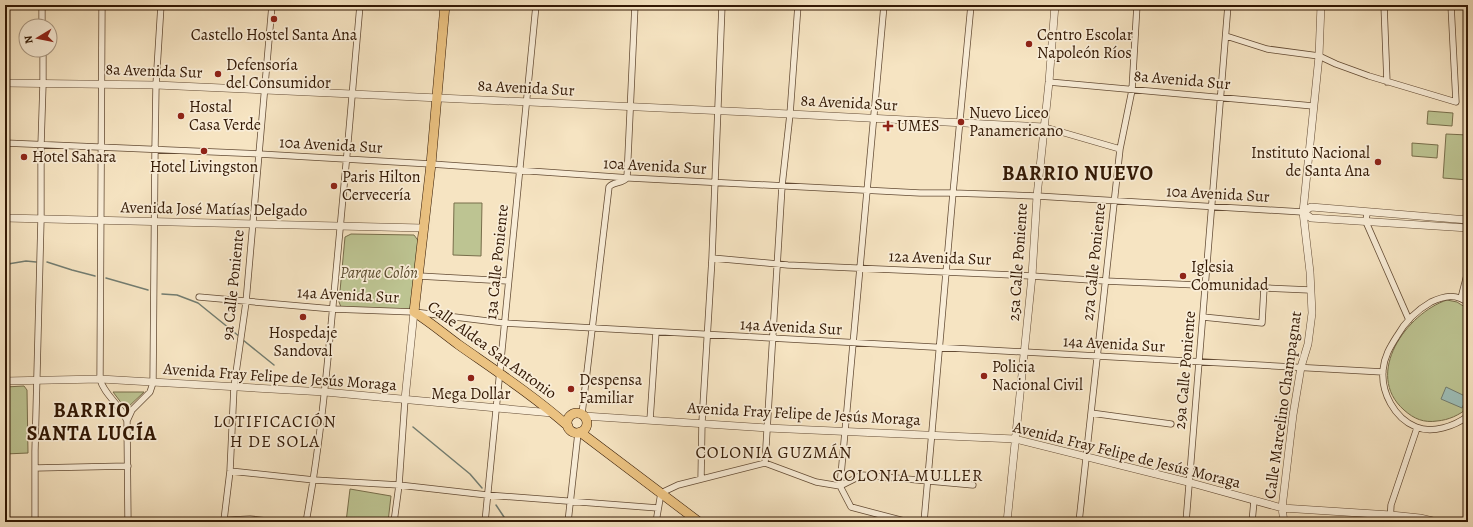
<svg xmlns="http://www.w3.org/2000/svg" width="1473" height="527" font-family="Alegreya,serif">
  <rect width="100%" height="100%" fill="#f6e4c2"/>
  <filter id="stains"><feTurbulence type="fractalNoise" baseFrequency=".005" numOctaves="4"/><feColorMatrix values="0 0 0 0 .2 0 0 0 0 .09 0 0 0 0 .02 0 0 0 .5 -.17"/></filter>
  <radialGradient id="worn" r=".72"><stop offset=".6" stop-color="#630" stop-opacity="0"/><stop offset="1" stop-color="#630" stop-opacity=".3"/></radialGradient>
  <path fill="#bdc492" stroke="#786e4b" d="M1428 111 1453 113 1452 126 1427 124Z
    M1446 134 1468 135V180L1443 178Z
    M1412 143 1438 145 1437 158 1412 156Z
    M454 203H482L481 256 453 255Z
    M351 234 414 235 420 243 413 309 408 312 341 307 339 302 345 237Z
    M1447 300 1457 302 1468 309V408C1459 415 1449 420 1437 421 1424 423 1414 419 1404 410 1363 374 1407 313 1447 300Z
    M24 386 27 390 28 453 5 454V387Z
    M113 392H144L126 409Z
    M350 489 391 496 388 522H346Z"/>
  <path fill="#9dbeb8" stroke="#727c70" d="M1446 387 1467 397 1462 408 1441 399Z"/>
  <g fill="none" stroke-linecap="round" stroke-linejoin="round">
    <path stroke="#727c70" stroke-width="1.5" d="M47 262 72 270 95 276
      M8 264 26 261 36 262
      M106 278 148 290
      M162 294 177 295 198 303 240 337
      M243 340 274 365
      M413 427 470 474 482 488
      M496 505 504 517 511 522"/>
    <g stroke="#634b34" stroke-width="7">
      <path id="minor" d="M42 5V26
        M102 5 100 379C104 395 121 405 127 421L128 522
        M1384 5 1387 82
        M1226 36 1267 49 1319 56 1336 64 1369 76 1456 102 1451 5
        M1049 82 1313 106
        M1044 127 1120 149
        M5 143 259 154 431 164 630 178 920 193H953L1037 196 1303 212
        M1367 212 1366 222 1409 320
        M712 258 788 265 1032 276 1105 281 1310 290
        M419 276 508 281
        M199 297 333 309 414 312 504 323 1383 372
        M1461 298 1468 271
        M1468 303C1456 293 1444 296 1431 302 1417 310 1405 322 1397 336 1390 347 1384 357 1383 370 1381 392 1394 418 1416 427 1432 434 1455 426 1468 416
        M1203 317 1262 323 1264 288
        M1091 413 1171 424
        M582 414 609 187C614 181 622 184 627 178L635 5
        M650 420 656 332
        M127 421 132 410 150 392 153 383 155 149 156 85 161 5
        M765 463 782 186 790 114 798 5
        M35 468 128 466
        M230 471 314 480 399 485 487 495 658 508
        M701 479 702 422 712 258 722 5
        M840 486 884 5
        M840 486 862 475 973 485
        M840 486 851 507 908 522
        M224 520 230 471 234 387 246 302 272 5
        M35 522V451L41 219V145L43 84V50
        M191 522 250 519 278 522
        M306 522C320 447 327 370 334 294 343 198 352 101 360 5
        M394 522 399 485 405 399
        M485 522 536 5
        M568 522 578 433
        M656 522 661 493 678 485 765 463 816 482 840 486
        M924 522 953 193 971 5
        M1079 522 1120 149 1132 90 1137 5
        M1186 522 1228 5
        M1252 522 1254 501
        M1390 522 1391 505 1417 428"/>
    </g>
    <g stroke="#634b34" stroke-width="8">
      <path id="tertiary" d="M5 83 156 85 790 114 1044 127
        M1303 212 1311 218 1468 228
        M1303 212 1311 207 1468 220
        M5 218 423 228
        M5 381 100 379 325 392 552 413
        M405 399 414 312
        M584 416 767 428 1015 439 1188 482 1282 508 1391 515 1420 518 1437 522
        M1007 522 1032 276 1037 196 1049 82 1055 5
        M1284 522 1282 508 1293 415 1301 367 1308 344 1312 313 1310 272 1303 212 1319 56 1321 5"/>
    </g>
    <g stroke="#321804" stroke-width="10">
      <path id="primary" d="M445 5 431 164 414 312C430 322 444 334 459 345 496 371 534 396 568 426
        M567 423a10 10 0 1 1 20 0a10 10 0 1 1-20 0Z
        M580 432 699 522"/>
    </g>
    <use href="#minor" stroke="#f9edd7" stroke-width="5.5"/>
    <use href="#tertiary" stroke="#f9edd7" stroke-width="7"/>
    <use href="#primary" stroke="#ebc281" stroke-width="9"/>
  </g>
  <g fill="#8f2418" stroke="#f9edd7" stroke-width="1.5">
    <circle cx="274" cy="19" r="4"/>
    <circle cx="1029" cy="44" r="4"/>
    <circle cx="218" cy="74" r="4"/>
    <circle cx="181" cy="116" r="4"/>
    <circle cx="961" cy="122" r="4"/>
    <path d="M886 120h4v4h4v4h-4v4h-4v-4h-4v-4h4z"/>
    <circle cx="204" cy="151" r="4"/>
    <circle cx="24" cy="157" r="4"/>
    <circle cx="1378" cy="162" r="4"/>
    <circle cx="334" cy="186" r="4"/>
    <circle cx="1183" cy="276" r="4"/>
    <circle cx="303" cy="317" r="4"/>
    <circle cx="984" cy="376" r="4"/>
    <circle cx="471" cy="378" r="4"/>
    <circle cx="571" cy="389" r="4"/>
  </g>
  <g text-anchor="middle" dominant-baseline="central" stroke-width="3.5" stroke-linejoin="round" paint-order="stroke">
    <g font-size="16" fill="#321804" stroke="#f9edd7" text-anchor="start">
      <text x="274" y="35" text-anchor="middle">Castello Hostel Santa Ana</text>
      <text x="1037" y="35">Centro Escolar<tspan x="1037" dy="18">Napoleón Ríos</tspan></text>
      <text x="226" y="65">Defensoría<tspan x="226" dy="18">del Consumidor</tspan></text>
      <text x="189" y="107">Hostal<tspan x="189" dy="18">Casa Verde</tspan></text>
      <text x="969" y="113">Nuevo Liceo<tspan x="969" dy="18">Panamericano</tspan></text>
      <text x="897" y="126">UMES</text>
      <text x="1370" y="153" text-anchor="end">Instituto Nacional<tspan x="1370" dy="18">de Santa Ana</tspan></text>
      <text x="32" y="157">Hotel Sahara</text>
      <text x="204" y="167" text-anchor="middle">Hotel Livingston</text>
      <text x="342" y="177">Paris Hilton<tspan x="342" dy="18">Cervecería</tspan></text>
      <text x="1191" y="267">Iglesia<tspan x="1191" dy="18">Comunidad</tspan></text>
      <text x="303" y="333" text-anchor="middle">Hospedaje<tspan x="303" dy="18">Sandoval</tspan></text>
      <text x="992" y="367">Policia<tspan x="992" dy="18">Nacional Civil</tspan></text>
      <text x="579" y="380">Despensa<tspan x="579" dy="18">Familiar</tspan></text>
      <text x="471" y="394" text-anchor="middle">Mega Dollar</text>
    </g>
    <g font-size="16" fill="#321804" stroke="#f9edd7">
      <text transform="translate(154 71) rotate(2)">8a Avenida Sur</text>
      <text transform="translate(1182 80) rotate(5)">8a Avenida Sur</text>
      <text transform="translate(526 88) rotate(3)">8a Avenida Sur</text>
      <text transform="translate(849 103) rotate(3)">8a Avenida Sur</text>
      <text transform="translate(331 145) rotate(3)">10a Avenida Sur</text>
      <text transform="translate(655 166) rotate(3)">10a Avenida Sur</text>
      <text transform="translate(1218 194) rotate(3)">10a Avenida Sur</text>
      <text transform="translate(214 209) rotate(1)">Avenida José Matías Delgado</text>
      <text transform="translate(940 258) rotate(2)">12a Avenida Sur</text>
      <text transform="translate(497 262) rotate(-84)">13a Calle Poniente</text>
      <text transform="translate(1018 262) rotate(-86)">25a Calle Poniente</text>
      <text transform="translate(1094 262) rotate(-84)">27a Calle Poniente</text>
      <text transform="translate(233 285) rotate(-84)">9a Calle Poniente</text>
      <text transform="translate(348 295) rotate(3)">14a Avenida Sur</text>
      <text transform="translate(791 327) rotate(3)">14a Avenida Sur</text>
      <text transform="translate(1114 344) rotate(3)">14a Avenida Sur</text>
      <text transform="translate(492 350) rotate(36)">Calle Aldea San Antonio</text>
      <text transform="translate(1185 370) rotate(-85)">29a Calle Poniente</text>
      <text transform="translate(280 377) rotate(4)">Avenida Fray Felipe de Jesús Moraga</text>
      <text transform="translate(1283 405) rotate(-82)">Calle Marcelino Champagnat</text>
      <text transform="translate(804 414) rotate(3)">Avenida Fray Felipe de Jesús Moraga</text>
      <text transform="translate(1127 455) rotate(14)">Avenida Fray Felipe de Jesús Moraga</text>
    </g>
    <g font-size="16" font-style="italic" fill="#5c4c2f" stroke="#f9edd7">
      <text x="379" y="273">Parque Colón</text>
    </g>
    <g font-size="17" letter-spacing="1" fill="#321804" stroke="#f9edd7">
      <text x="275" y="421">LOTIFICACIÓN<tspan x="275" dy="20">H DE SOLA</tspan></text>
      <text x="774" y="452">COLONIA GUZMÁN</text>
      <text x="908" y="475">COLONIA MULLER</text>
    </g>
    <g font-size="20" font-weight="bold" letter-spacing="1" fill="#321804" stroke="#f9edd7">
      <text x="1078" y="173">BARRIO NUEVO</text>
      <text x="92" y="410">BARRIO<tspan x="92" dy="23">SANTA LUCÍA</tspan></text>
    </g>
  </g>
  <rect width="1473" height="527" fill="none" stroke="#f6e4c2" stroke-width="20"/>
  <rect x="6" y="6" width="1461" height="515" fill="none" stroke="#321804" stroke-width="2"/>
  <rect x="10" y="10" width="1453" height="507" fill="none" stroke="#321804"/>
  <g transform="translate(38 38) rotate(260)"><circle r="19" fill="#f9edd7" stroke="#a99883"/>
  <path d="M0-3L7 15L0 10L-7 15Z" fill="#8f2418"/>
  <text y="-6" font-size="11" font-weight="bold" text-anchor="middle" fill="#321804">N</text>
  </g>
  <rect width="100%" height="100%" filter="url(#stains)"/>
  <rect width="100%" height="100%" fill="url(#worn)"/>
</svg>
